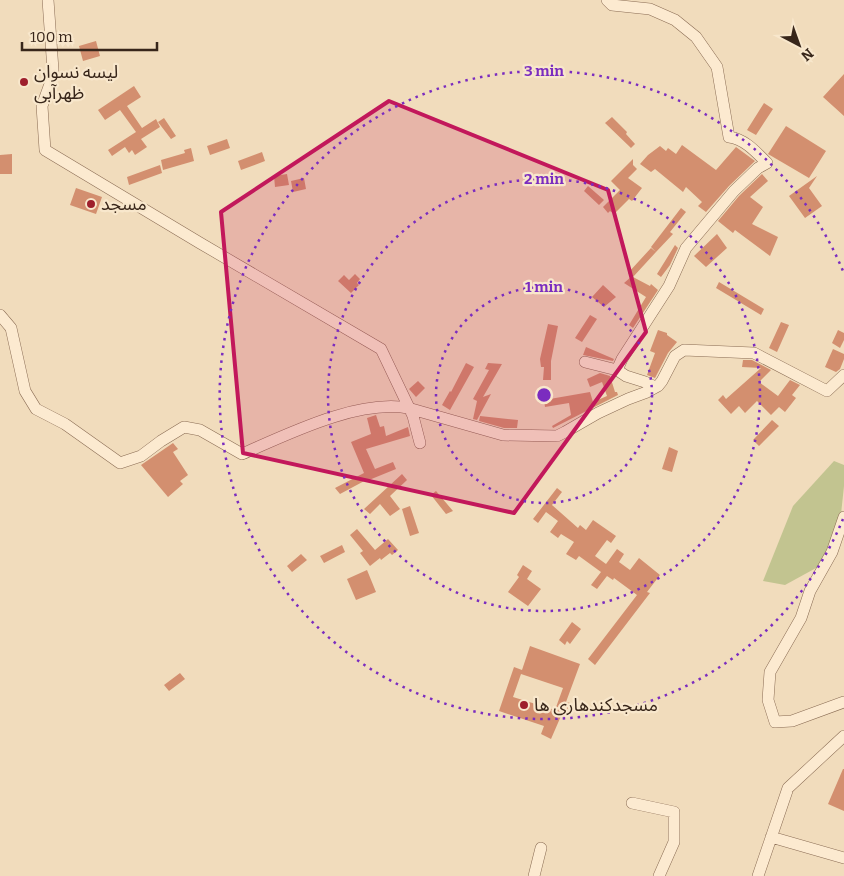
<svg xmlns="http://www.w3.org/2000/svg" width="844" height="876" font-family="Bitter,'Noto Sans Arabic',serif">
  <rect width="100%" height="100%" fill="#f1dcbc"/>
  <path fill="#c2c490" d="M834 461 844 465V486L839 533 827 562 785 585 763 581 793 506Z"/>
  <path fill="#d38f6f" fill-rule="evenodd" d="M96 41 100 56 83 61 79 46Z
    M844 74V116L823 97Z
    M134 86 141 97 127 106 142 128 156 119 160 127 141 139 147 147 135 155 132 150 129 153 125 147 112 156 108 150 136 132 120 110 105 120 98 110Z
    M764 103 773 109 756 135 747 130Z
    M612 117 627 132 626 134 635 144 631 148 605 123Z
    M164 118 176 136 171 139 158 122Z
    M786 126 826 151 809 178 768 154Z
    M227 139 230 148 210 155 207 146Z
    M682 145 716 170 736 147 755 161 729 186 706 212 698 206 702 202 686 187 683 192 655 169 651 172 640 164 648 155 660 146 666 151 668 148 676 154Z
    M191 148 194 161 163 170 161 160 185 153 184 150Z
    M262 152 265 161 241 170 238 161Z
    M12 154V174H0V155Z
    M633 159V165L637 169 628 178 642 188 632 201 629 199 614 214 610 211 608 213 603 207 620 190 611 181Z
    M160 165 162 173 129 185 127 177Z
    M287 174 289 185 275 187 274 176Z
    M762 174 768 181 750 197 763 207 752 224 778 237 770 256 735 230 733 233 718 221 739 196Z
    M817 176 809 188 822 206 805 218 789 196Z
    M304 178 306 189 293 192 291 181Z
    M588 186 604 200 599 205 584 191Z
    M76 188 102 197 96 214 70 205Z
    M681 208 686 212 670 232 673 234 656 252 651 247Z
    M717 234 727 248 706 267 694 256Z
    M675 245 678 248 670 265 661 277 657 274Z
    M651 248 656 252 633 277 650 286 651 284 658 290 633 328 629 325 646 297 624 283 631 277 628 273Z
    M355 274 360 279 357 283 359 285 351 293 338 281 344 275 349 280Z
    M719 282 764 309 761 315 716 288Z
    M603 285 616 297 604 307 592 297Z
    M590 315 597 319 582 342 575 338Z
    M781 322 789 325 777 352 769 348Z
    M548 324 558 326 551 361V380H543L544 367H541L540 359Z
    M658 330 667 333V335L677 342 668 353 655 378 647 375 655 353 650 351Z
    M838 330 844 333V340L840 348 832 343Z
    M586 347 614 359 613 361 583 355Z
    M833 349 844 354V359L840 369 836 372 825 367Z
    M743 360H752L771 370 759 382 778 396 790 380 800 385 792 395 796 398 785 412 779 407 771 415 757 401 745 413 739 406 731 414 718 400 723 395 726 399 761 368 742 367Z
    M466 363 474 367 450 410 442 405 450 391 451 392Z
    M488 363 502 364 483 397 491 394 477 420 473 419 477 401 473 399 489 370 485 369Z
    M600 373 610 376 615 392H617L618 395 553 428 552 426 571 415 569 403 545 407 544 400 590 392 593 402 607 396 602 382 590 387 587 379Z
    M418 381 425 388 416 397 409 389Z
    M376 415 380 427 384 426 386 436 408 427 410 436 366 449 375 469 393 462 396 469 369 480 368 479 340 494 335 488 364 473 351 442 371 434 367 418Z
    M480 416 518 420 517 428H504L479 421Z
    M772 420 779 426 759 446 753 440Z
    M173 443 178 449 173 452 188 475 180 481 183 484 168 497 141 465Z
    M669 447 678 451 672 472 662 469Z
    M402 474 407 480 390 496 400 509 390 516 380 504 370 514 364 509Z
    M557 488 562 492 552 505 578 528 580 525 586 530 593 520 616 536 611 543 607 540 595 556 606 564 617 549 624 554 619 562 630 570 639 558 660 575 647 592 650 593 595 665 588 659 637 595 614 578 613 580 607 576 597 589 591 585 601 572 579 556 576 560 566 554 574 542 561 534 558 538 550 532 558 521 546 512 538 523 533 519Z
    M436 491 453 511 446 514 431 495Z
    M410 506 419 533 410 536 402 509Z
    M357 529 375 550 388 539 398 550 392 555 390 553 381 560 380 558 370 566 360 553 363 551 350 535Z
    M342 545 345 552 324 563 320 556Z
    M301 554 307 560 292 572 287 566Z
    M523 565 532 571 527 579 541 589 528 606 508 592 519 577 517 575Z
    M367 570 376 592 356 600 347 579Z
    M572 622 581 629 570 644 567 641 565 645 559 640Z
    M530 646 580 664 566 702 570 703 564 717 561 716 551 739 541 734 544 726 499 711 514 667 522 670ZM521 674 563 688 555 710 513 697Z
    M180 673 185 679 169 691 164 685Z
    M843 769H844V811L828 804Z"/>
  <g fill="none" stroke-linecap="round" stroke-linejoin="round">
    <g stroke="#8a6c54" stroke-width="12">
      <path id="minor" d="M48 0 53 70 51 81 42 106 45 150 200 243 381 349 413 416 420 443
        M607 0 612 5 650 9 675 20 696 37 717 67 729 137C745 139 756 152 767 163L758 168 734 191 686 248 669 286 622 359 617 370
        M0 315 11 328 25 391 36 409 65 424 120 463 141 456 161 441 184 427 200 430 242 454C288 434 358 399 408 408L503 435 557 436 565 432 598 413 628 399 647 392 658 386 662 381 675 356 684 350 754 353 827 391 844 375
        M585 362 617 370 626 376 645 382 655 387
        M844 517 832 552 810 591 801 618 770 672 768 700 775 722 792 721 844 702
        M632 803 674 812V842L659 876
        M771 837 844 858
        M534 876 541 848
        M758 876 788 788 844 736"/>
    </g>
    <use href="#minor" stroke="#fcead0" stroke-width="11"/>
  </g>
  <path fill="#c2185b" fill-opacity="0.2" stroke="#c2185b" stroke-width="4" stroke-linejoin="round" d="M389 101 608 190 646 332 514 513 243 453 221 212Z"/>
  <g fill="none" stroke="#7b2cbf" stroke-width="2.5" stroke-dasharray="2.5 5">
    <circle cx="544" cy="395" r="108"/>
    <circle cx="544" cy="395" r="216"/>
    <path d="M843 519A324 324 0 1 1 843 271"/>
  </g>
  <g fill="#9e1f2c" stroke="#f8e7cc" stroke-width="2">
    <circle cx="24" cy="82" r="5"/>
    <circle cx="91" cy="204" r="5"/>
    <circle cx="524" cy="705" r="5"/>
  </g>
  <g text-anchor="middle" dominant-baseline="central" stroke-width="4.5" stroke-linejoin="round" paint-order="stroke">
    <g font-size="18" fill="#38261a" stroke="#f8e7cc" text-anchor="start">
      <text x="34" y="72">لیسه نسوان<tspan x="34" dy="21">ظهرآبی</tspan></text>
      <text x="101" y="204">مسجد</text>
      <text x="534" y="705">مسجدکندهاری ها</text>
    </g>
  </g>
  <circle cx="544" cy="395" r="8" fill="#7b2cbf" stroke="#f8e7cc" stroke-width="2.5"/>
  <g font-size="15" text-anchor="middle" font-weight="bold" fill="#7b2cbf" stroke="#f8e7cc" stroke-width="4.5" stroke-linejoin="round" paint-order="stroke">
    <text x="544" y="76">3 min</text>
    <text x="544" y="184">2 min</text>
    <text x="544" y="292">1 min</text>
  </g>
  <g transform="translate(799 45) rotate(139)" stroke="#f8e7cc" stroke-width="4" paint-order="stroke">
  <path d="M0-4L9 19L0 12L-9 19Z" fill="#38261a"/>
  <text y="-8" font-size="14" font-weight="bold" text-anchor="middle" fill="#38261a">N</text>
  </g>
  <path d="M22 42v8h135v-8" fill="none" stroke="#38261a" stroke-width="2.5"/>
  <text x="30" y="42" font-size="15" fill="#38261a" stroke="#f8e7cc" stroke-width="4" paint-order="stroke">100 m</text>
</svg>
